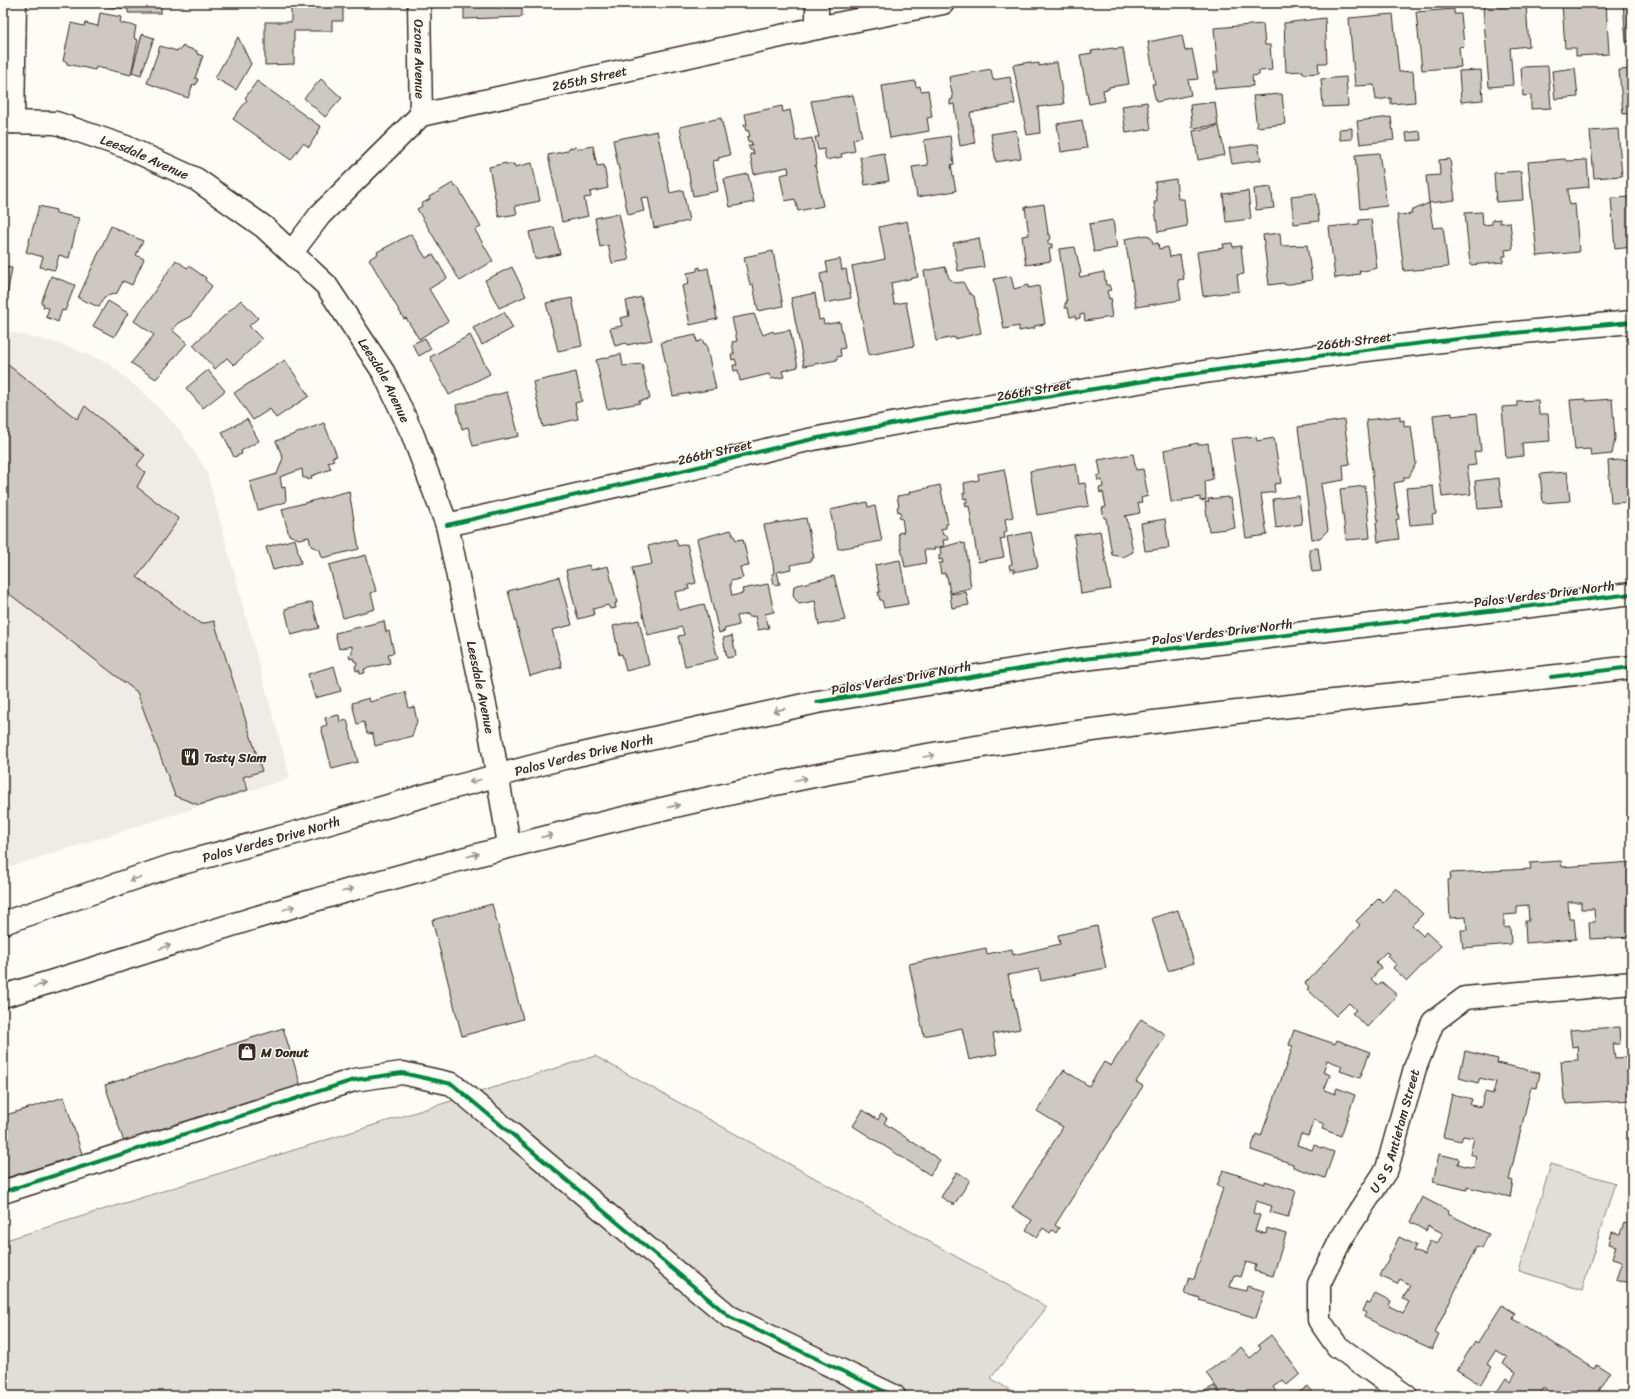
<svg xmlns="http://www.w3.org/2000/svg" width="1635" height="1399" viewBox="0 0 1635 1399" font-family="Sriracha,sans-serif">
	<rect width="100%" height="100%" fill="#fdfcf7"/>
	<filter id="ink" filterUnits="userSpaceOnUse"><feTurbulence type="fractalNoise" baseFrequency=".025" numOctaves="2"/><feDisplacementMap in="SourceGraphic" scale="8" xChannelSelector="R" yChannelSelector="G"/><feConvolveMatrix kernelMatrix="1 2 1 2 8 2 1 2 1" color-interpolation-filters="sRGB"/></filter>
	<g filter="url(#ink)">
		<!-- built -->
		<path fill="#efece7" d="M3,330L63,345L108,363L147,396L180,430L206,470L290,778L3,869Z"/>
		<!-- green -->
		<path fill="#e1ded7" stroke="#8e847a" d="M595,1056L1047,1307L991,1378L1019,1396H3V1241Z
			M1551,1164L1615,1183L1582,1290L1519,1271Z"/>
		<!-- building -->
		<path fill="#cdc8c2" stroke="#3b2a1e" d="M103,3H161V13H128V9L102,6Z
			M291,3H343V21H332V31H294V64L265,65V22H291Z
			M464,3H522V17L464,19Z
			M1562,3H1606L1609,54L1576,56V48H1565Z
			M1623,3H1632V41L1626,42Z
			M1500,5V7L1526,5L1529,46L1510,48L1513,85L1489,87L1483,6Z
			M1454,9V14H1461L1464,46L1459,47L1461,67L1422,70L1416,12Z
			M100,13L121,17L120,23L136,26L134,38L138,40L131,75L96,67L95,70L67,64V62L63,61L71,23L84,26L85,23L98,26Z
			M1393,14L1399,72L1413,71L1415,102L1391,104V98L1376,100L1374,85L1355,86L1349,18Z
			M1325,18L1327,63H1318L1319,73L1303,74V71L1286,72L1284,23Z
			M1263,24L1265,45H1270L1272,70L1259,71V75L1252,76L1253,86L1215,89L1214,72H1218L1214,28Z
			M142,34L154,38L141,75L132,72Z
			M1182,35L1185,51L1192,49L1198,79L1188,80L1191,95L1156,102L1152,84H1155L1148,42Z
			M238,37L251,64L236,90L215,78Z
			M160,46L177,51L178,49L181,50L182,46L197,51V54L203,56L195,78L198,79L196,85L193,84L188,98L147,83Z
			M1113,48V49L1123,48L1129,84L1109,87V89L1103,90L1105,101L1089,104L1080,55L1092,53L1091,51Z
			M1030,62L1031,64L1039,63V66L1057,62L1064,104L1038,107L1040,133L1027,135L1013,65Z
			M1548,66L1551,108L1531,109V95L1523,96L1521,67Z
			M1575,68L1578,97L1555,99L1552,71Z
			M991,69L993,80L1010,77L1015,104L970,113L975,143L960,146L954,104L950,105V100L953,99L949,77Z
			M1632,69V113L1623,114L1619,70Z
			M1481,70L1483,100L1461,102L1459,71Z
			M1346,77L1348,106L1323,107L1321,79Z
			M321,79L342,98L325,117L304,98Z
			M257,81L321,127L309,147L303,143L291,160L233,119L247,100L245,98Z
			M915,81L916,87L920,86L921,91L928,90L932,117L927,118L929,131L890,138L882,86Z
			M1282,94L1285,124L1257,127L1253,96Z
			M853,95L862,137L853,139L855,151L841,154L842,157L826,160L824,149L818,150L815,137H819L811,101Z
			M1147,102L1151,129L1126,133L1122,106Z
			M1215,102L1218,125L1193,128L1190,105Z
			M782,106L783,112L790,110L796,141L812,138L817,165H815L823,206L798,211L795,199L785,201L780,175L789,173L788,167L754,174L750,154H754L753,150H750L748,145H752L751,141L748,142L747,137L750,136L748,130L746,131L744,125H747L745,114Z
			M1391,117L1394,140L1360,144L1357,121Z
			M721,118L730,155L718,158L719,160L713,161L718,191L693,196L680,127Z
			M1082,120L1087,148L1061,152L1057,124Z
			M1219,126L1225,155L1198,160L1193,131Z
			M1352,128V139L1340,140L1339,129Z
			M1618,129L1622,176L1594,178L1590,131Z
			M1016,130L1021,158L996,162L991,134Z
			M657,131L670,193L683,190L689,221L654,228L648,197L641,198L644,211L628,215L613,140Z
			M1420,131L1421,140L1407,141L1406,133Z
			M950,136L954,164L951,165L956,191L917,197L912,167L928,165L924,140Z
			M1258,144L1261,160L1232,164L1229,148Z
			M593,146L597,166L604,165L608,188L590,192L591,197L584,198L588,216L562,222L548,155L567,151L569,148L575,147L578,149Z
			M884,153L889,181L865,185L860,157Z
			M1379,153L1387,206L1360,209L1355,155Z
			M1450,159L1455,200L1429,203L1426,176L1440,175L1439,160Z
			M1565,159L1566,161L1587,160L1589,187L1568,189L1569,205L1575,204L1579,252L1537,256L1528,162Z
			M506,163L507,165L514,164L515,167L532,163L540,201L515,206L517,214L499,217L489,167Z
			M1521,171L1523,200L1496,202L1494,173Z
			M748,174L754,202L730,207L724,179Z
			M1176,179L1178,199H1184L1187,226L1158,232L1154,202H1157L1155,182Z
			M453,183L455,187L457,186L481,227L475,230L493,261L460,281L417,209L422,206L421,204L430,199L429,197Z
			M1271,187L1274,208L1256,210L1254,189Z
			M1248,191L1251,219L1226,222L1223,194Z
			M1316,193L1319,221L1294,224L1291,196Z
			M1632,197V247L1615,249L1611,198Z
			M1429,203L1433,228L1443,227L1448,267L1404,271L1397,215L1412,214L1411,211Z
			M1044,204L1048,233L1047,234H1050L1051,239L1048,240V244H1052V248L1049,249L1051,261L1026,265L1022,236L1029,235L1025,207Z
			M39,206L56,210V213L79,218L69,258L59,255L55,270L40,267L43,257L26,252Z
			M3,212H6L4,239H3Z
			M1482,212L1483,225L1492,224V220L1500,219V223L1510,222L1513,249L1505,250L1506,256H1503V262L1470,265L1465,213Z
			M619,213L629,260L612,263L608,245L600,247L595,218Z
			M1371,219L1377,268L1364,271L1359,270L1360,274L1352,275L1353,276L1335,278L1329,227L1359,224V220Z
			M1113,220L1117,248L1094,252L1089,224Z
			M907,221L918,277L891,283L894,304L906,302L914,346L869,355L852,266L885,259L879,227Z
			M111,226L143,241L136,255L144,259L132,285L123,281L117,293L104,297L99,307L78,298Z
			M554,227L560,254L535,259L529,232Z
			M1280,233L1281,246L1307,245L1312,280L1285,285L1284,283L1269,285L1263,235Z
			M411,234L426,258L433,254L447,278L429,289L448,321L419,339L406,318L404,319L369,259L378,254L377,252Z
			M1147,235L1152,239L1153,244L1158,243L1159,249L1168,247L1170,257L1180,255L1184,279L1178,280L1181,300L1136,307L1125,239Z
			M979,238L984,267L958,271L953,243Z
			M1232,243L1233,247L1241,246L1244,274L1237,275L1239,291L1203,296L1197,252L1224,248L1223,244Z
			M1075,247L1081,273L1079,274L1080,277L1104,272L1106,285H1109L1111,290L1107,291L1109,299L1111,298L1112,304H1110L1112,317L1085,321L1084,314L1080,315V318L1076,319L1075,316L1070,317L1068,308H1065V303H1067L1059,249Z
			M773,251L783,306L758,311L753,284L750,285L744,257Z
			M840,259L842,270L846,269L851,298L825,303L820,274L828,272L826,262Z
			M176,260L187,268L189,266L206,278L205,280L212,286L191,316L178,323L172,330L187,343L156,379L131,363L154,335L134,321Z
			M3,267L12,268L7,296H3Z
			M512,267L526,296L499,308L485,280Z
			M700,267V270L708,268L717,319L690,325L682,286L689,284L687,273L697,271V268Z
			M945,267L949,278L955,283L963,282L969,293L974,296L981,333L955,339L954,337L936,341L924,271Z
			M51,276L75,285L65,311L62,310L58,322L46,317L49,308L43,307L44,304L41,303Z
			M1011,276L1014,289L1028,285V288L1039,286L1045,324L1034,326L1035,328L1019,331V326L1004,329L994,279Z
			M815,293L819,320L823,319L824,324L828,323V324L840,322L845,348L840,349L841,356L837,357V360L804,366L791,298Z
			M641,297L652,340L627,345L626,343L615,346L610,328L622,326L620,318L629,316L626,301Z
			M572,298L582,346L558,351L546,303Z
			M241,300L258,318L249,326L262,339L234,365L227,358L215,369L193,345Z
			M108,301L128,313L114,337L93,326Z
			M504,312L513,328L482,345L473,328Z
			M754,314L763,335L773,331L774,333L790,330L798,367L782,371L784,377L771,379L769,374L740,381L738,370L734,371L733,365H737L735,359L732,360L731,354H734L732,342L737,341L732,318Z
			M470,335L490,374L449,395L430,357Z
			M696,335L697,342L703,340L704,344H706L716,389L673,396L661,342Z
			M425,338L431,349L419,356L412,344Z
			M621,354L623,366L642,364L650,399L639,401L640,403L607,409L596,360Z
			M285,360L309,396L276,418L270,409L253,420L234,393Z
			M3,361L77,419L85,406L145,455L137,465L145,472L137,487L179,519L137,577L201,624L214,621L262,771L243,777L248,790L199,805L175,796L137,692L3,589Z
			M208,370L225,391L203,408L186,388Z
			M576,372L582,401L575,403L578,419L543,427L533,382Z
			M507,392L519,436L473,446L468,427L462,429L456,405Z
			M1586,399V401L1612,399L1615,438L1612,454L1591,456L1590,449L1575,450L1570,400Z
			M1538,400L1539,414H1548L1550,441L1522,443L1523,456L1506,458L1502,407L1517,406V401Z
			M1452,413V416L1477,413L1481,451L1474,452L1476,465L1467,466L1471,494L1442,497L1433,415Z
			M1400,416V421L1404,420V427L1411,426L1416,463L1409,477H1404V481L1394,483L1399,519L1396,520L1399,539L1378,542L1376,522H1378L1366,420Z
			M247,419L259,441L241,451L242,454L234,457L222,432Z
			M1344,420L1350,464L1343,465L1344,480L1321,484L1328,530L1320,538L1312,539L1298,427Z
			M324,423L337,456L332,457L334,460L328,462L331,469L311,476L312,478L308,480L307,478H303L302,469L280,477L282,488L285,487L286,502L258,510L250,482L277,474L283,458L276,441Z
			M1248,437V438L1256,437L1257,441L1274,438L1281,483L1274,484L1275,492L1261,494L1267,535L1246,538L1231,439Z
			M1198,443V445L1208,443L1213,479L1205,481L1206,500L1200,501V497L1182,500L1183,502H1171L1164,450Z
			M1133,454L1136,470L1143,469L1148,496L1141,498L1142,502L1138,503L1140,513L1125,516L1127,519L1133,552L1123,557L1112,555L1106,518H1104L1102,508L1106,507L1103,492L1100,493L1099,488L1103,487L1102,480L1098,481L1097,476L1101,475L1098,460Z
			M1632,459V502L1611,503L1608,461Z
			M1076,463L1079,484L1085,483L1089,506L1037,515L1030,471Z
			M1004,469L1013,517L1005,519L1007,531L1004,533L1005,538L1000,539L1004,557L978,562L969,506L966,507L965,502H967V498L964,499L963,493H965L964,483L979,480L978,474Z
			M1567,472L1570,501L1543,503L1540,474Z
			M1499,478L1502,507L1478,509L1475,481Z
			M940,485L948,524H946V528L941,529L943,535H947L948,540H943L944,546L934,548L935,550H924L926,563L905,567L898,533L904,532L902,518L900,519L899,516L901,515L900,511L898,512L897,507L899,506L897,496L910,494L909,492Z
			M1365,486L1370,538L1346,540L1340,489Z
			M1433,486L1436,514L1432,515L1433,523L1410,525L1406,488Z
			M349,491L359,549L322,558L320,550L311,546L309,537L299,539L289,535L282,509Z
			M1299,496L1302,524L1276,528L1273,499Z
			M1228,497V499L1231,498L1235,528L1209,531L1205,502H1209L1208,499Z
			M867,502L868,507L875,506L882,541L838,549L830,510Z
			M806,518L814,558H811V561L790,565L791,569L777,572L780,584L774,585L772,574L774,573L773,564L764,525Z
			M1165,519L1169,548L1145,551L1141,523Z
			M731,530L736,540L743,539L749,566L740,567L743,578L731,581L730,585L732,596L743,593L742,589L768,584L774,612L765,614L769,628L758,630L755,616L749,617L748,614L737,616L739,625L724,629L725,631L719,633L697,539Z
			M1100,531L1111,589L1081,594L1074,535Z
			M1031,532L1038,567L1014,572V569L1010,570L1009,565L1012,564L1007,537Z
			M295,539L301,563L273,570L266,547Z
			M676,539L678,546L687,544L696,583L688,585L689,589L675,592L679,610L704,604L718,659L685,666L678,636L684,635L682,627L648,635L632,568L652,564L648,546Z
			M961,542L962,544L965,543L971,588L950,593L947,576H945V573L941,574L939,563H943L942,559L939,560V555H941L940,548Z
			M1318,548L1321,571L1312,572L1309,549Z
			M366,555L376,591L371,593L375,609L343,618L329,565Z
			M900,560L908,604L884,608L882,600H880L878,592H880L875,565Z
			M589,565L591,570L608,566L617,603H615L616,608L610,609L608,605L593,609L594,615L578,619L566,570Z
			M834,576L845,620L819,625L815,601L799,604L793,596L794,586Z
			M559,577L572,625L552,630L562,667L530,676L508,591Z
			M966,592L969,605L952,608L950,594Z
			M312,602L319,628L291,635L285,609Z
			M639,620L649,665L626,671L622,654L619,655L613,626Z
			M384,621L386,632L389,631L394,653L388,654L390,663L364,669L365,673L360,674L359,670L356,671L355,666L357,665L356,661H354L353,658L350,659L349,655L352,654V646L339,649L335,633Z
			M732,636L736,656L727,658L723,638Z
			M334,666L341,691L315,698L308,674Z
			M405,692L409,708L414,707L417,721L412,736L375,746L373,734L367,733L364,722L357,724L352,703L369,698L370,702Z
			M339,715L340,722L347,720L358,762L332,769L321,727L327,725L325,718Z
			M1561,861L1562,867L1632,862V937L1590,939L1589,922H1595L1594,909H1581V902H1568L1569,919H1574L1576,939L1526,943L1525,921H1529L1528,905L1517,906V914L1504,915V928L1510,927L1511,944L1463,948L1461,930H1467L1466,917L1450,918L1448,880L1451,879L1450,873L1531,869L1530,863Z
			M1396,888L1423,914L1412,925L1423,936L1426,932L1441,946L1407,981L1393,968L1396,964L1387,956L1389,954L1386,952L1376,962L1382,967L1371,979L1378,986L1382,982L1397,995L1367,1027L1352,1013L1356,1010L1349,1003L1336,1016L1307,989L1309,987L1305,983L1360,925L1356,921L1379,898L1383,902Z
			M492,904L523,1019L462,1036L432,920Z
			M1178,910L1194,963L1168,971L1152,918Z
			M1097,926L1106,968L1041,981L1039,969L1008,975L1020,1029L993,1034L997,1054L969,1060L962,1028L924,1036L909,964L986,948L987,954L1012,949L1013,955L1060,944L1058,935Z
			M1141,1019L1166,1035L1136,1082L1143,1086L1055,1225L1059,1228L1056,1233L1052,1230L1050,1233L1043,1228L1037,1237L1026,1230L1032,1220L1012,1208L1063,1127L1037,1111L1064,1070L1089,1086L1104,1062L1111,1066Z
			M1619,1027L1620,1044H1613L1615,1058L1628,1057V1064H1632V1100L1566,1104L1565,1100H1564L1561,1061L1578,1060L1577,1046L1572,1047L1570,1030Z
			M283,1028L301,1086L124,1142L105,1085Z
			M1294,1030L1335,1044L1337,1040L1370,1052L1360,1078L1340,1071L1342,1066L1327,1060L1323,1072L1330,1075L1324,1090L1335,1094L1337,1088L1355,1095L1341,1136L1322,1129L1324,1124L1314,1120L1308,1136L1301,1134L1297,1145L1312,1150L1314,1145L1334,1152L1325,1178L1293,1167V1164L1251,1150L1256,1134L1261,1136L1293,1046L1289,1045Z
			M1465,1051L1498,1059L1497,1063L1540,1073L1537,1088L1531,1087L1509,1180L1513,1181L1510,1197L1467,1187V1190L1433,1182L1439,1154L1459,1159L1458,1164L1474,1168L1476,1156L1470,1154L1474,1138L1463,1136L1461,1141L1443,1137L1452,1094L1472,1099L1470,1105L1481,1107L1485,1092L1493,1094L1496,1082L1480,1078L1478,1083L1459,1078Z
			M64,1097L82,1154L3,1179V1116Z
			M863,1110L878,1120L881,1114L887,1118L884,1123L940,1160L930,1175L853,1126Z
			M1223,1170L1265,1184V1181L1296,1191L1288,1217L1270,1212L1272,1206L1256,1201L1253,1213L1260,1215L1255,1231L1266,1234L1267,1228L1286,1234L1273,1276L1254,1271L1256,1265L1246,1262L1241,1277L1234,1275L1230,1287L1246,1291L1247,1286L1265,1291L1256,1318L1199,1300L1200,1298L1184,1293L1189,1277L1194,1279L1223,1188L1217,1186Z
			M957,1172L970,1180L954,1205L941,1197Z
			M1422,1197L1449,1211L1448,1214L1489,1234L1482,1248L1477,1246L1435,1332L1439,1334L1432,1349L1364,1317L1366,1313L1363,1311L1367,1302L1370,1303L1375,1293L1391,1301L1389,1306L1403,1313L1409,1302L1403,1299L1410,1285L1400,1279L1397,1284L1380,1276L1399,1237L1416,1245L1413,1251L1424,1255L1430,1241L1437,1244L1443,1233L1428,1226L1426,1231L1410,1222Z
			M1624,1223L1632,1225V1284L1616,1279L1622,1262L1612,1259L1616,1246L1609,1244L1612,1232L1620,1234Z
			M1502,1305L1515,1313L1513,1319L1594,1368L1596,1364L1610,1373L1596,1396H1569L1561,1391L1557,1396L1544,1388L1539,1396H1497L1495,1395L1506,1378L1511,1381L1516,1372L1503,1364L1507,1357L1496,1350L1487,1364L1492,1367L1481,1385L1457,1370L1475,1341L1478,1343Z
			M1271,1335L1300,1374L1287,1385L1283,1380L1273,1387L1279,1396H1223L1206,1373L1241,1347L1250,1358L1261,1349L1258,1345Z
			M1214,1386L1221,1396H1208L1205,1391Z
			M1308,1386L1316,1396H1294Z"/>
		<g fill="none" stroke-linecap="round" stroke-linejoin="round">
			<!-- minor casing -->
			<g stroke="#3b2a1e" stroke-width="25">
				<g id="minor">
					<path id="s1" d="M419,3L421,115"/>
					<path d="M817,28V3"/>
					<path id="s2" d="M3,122L56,123L126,147L196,179L264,227L326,285L384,373L412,433L447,525L488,719L509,845"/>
					<path d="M13,122L15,3"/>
					<path id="s3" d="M292,252L320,215L421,115L817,28L943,3"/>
					<path d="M447,525C523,507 600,489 677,472C724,461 770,448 818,438C1087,386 1359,345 1632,322"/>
					<path d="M3,1192L354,1080L402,1073L452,1084L730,1317L894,1396"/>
					<path id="s4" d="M1406,1396L1337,1346L1319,1320V1284L1341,1239L1387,1169L1415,1068L1433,1022L1465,998L1632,983"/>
				</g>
			</g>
			<!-- major casing -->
			<g stroke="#3b2a1e" stroke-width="25">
				<g id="major">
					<path id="s5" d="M3,923L171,866L295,833L447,789L564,758L817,702L1075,660L1632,594"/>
					<path d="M3,996C107,966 210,930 315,900C495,848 676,802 860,767C1115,719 1375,699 1632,667"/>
				</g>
			</g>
			<!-- minor -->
			<use href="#minor" stroke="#fdfcf7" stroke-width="22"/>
			<!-- major -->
			<use href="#major" stroke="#fdfcf7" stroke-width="22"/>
			<!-- cycleway casing -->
			<g stroke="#fdfcf7" stroke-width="6">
				<path id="cycleway" d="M447,525C523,507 600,489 677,472C724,461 770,448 818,438C1087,386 1359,345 1632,322
					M1551,677L1632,667
					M817,702L1075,660L1632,594
					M3,1192L354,1080L402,1073L452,1084L730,1317L894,1396"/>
			</g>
			<!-- cycleway -->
			<use href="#cycleway" stroke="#00873e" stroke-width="4"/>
		</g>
		<!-- one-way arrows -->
		<defs><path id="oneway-shaft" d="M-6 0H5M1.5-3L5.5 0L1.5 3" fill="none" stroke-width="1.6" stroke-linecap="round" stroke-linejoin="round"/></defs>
		<g stroke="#9c938a">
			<use href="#oneway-shaft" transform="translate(779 710) rotate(167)"/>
			<use href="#oneway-shaft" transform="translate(929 756) rotate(-9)"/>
			<use href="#oneway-shaft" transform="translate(801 779) rotate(-12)"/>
			<use href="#oneway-shaft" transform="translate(475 781) rotate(166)"/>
			<use href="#oneway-shaft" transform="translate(674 806) rotate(-13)"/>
			<use href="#oneway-shaft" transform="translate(547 836) rotate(-13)"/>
			<use href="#oneway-shaft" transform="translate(473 855) rotate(-16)"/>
			<use href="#oneway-shaft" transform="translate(135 879) rotate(161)"/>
			<use href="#oneway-shaft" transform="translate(348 890) rotate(-16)"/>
			<use href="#oneway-shaft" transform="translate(289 908) rotate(-18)"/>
			<use href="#oneway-shaft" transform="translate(165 947) rotate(-18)"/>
			<use href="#oneway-shaft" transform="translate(40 985) rotate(-16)"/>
		</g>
	</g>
	<!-- icons -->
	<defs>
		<g id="restaurant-square" transform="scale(1)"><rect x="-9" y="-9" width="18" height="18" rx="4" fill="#3b2a1e" stroke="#fdfcf7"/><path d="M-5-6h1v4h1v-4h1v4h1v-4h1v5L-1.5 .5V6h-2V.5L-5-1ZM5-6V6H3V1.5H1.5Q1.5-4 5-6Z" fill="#fff"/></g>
		<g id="shop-square" transform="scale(1)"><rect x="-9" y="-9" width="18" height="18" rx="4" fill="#3b2a1e" stroke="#fdfcf7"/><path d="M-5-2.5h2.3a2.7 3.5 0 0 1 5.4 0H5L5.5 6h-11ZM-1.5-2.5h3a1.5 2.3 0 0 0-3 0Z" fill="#fff"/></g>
	</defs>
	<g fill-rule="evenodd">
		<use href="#restaurant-square" x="190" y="757"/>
		<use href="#shop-square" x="247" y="1052"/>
	</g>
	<g text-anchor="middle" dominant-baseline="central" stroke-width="3" stroke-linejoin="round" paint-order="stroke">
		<!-- street labels -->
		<g font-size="13" fill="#3b2a1e" stroke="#fdfcf7">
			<text stroke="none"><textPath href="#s1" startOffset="56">Ozone Avenue</textPath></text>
			<text stroke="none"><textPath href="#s3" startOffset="361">265th Street</textPath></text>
			<text stroke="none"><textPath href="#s2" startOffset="148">Leesdale Avenue</textPath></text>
			<text transform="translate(1354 341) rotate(-7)">266th Street</text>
			<text stroke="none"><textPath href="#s2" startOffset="484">Leesdale Avenue</textPath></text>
			<text transform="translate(1034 390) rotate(-10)">266th Street</text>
			<text transform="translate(715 452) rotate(-13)">266th Street</text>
			<text transform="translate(1544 594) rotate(-7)">Palos Verdes Drive North</text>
			<text transform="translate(1222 632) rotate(-7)">Palos Verdes Drive North</text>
			<text transform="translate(901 678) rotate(-10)">Palos Verdes Drive North</text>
			<text stroke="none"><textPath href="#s2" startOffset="808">Leesdale Avenue</textPath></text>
			<text stroke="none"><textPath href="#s5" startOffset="605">Palos Verdes Drive North</textPath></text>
			<text stroke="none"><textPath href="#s5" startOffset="281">Palos Verdes Drive North</textPath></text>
			<text stroke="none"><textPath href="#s4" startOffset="325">U S S Antietam Street</textPath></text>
		</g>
		<!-- poi labels -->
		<g font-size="13" font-weight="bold" fill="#3b2a1e" stroke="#fdfcf7" text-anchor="start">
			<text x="204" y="757">Tasty Siam</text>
			<text x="261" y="1052">M Donut</text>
		</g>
	</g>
	<!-- margin -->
	<rect width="1635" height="1399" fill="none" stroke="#fdfcf7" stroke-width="16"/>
	<rect x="8" y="8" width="1619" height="1383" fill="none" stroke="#3b2a1e" stroke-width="1.5" filter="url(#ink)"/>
</svg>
